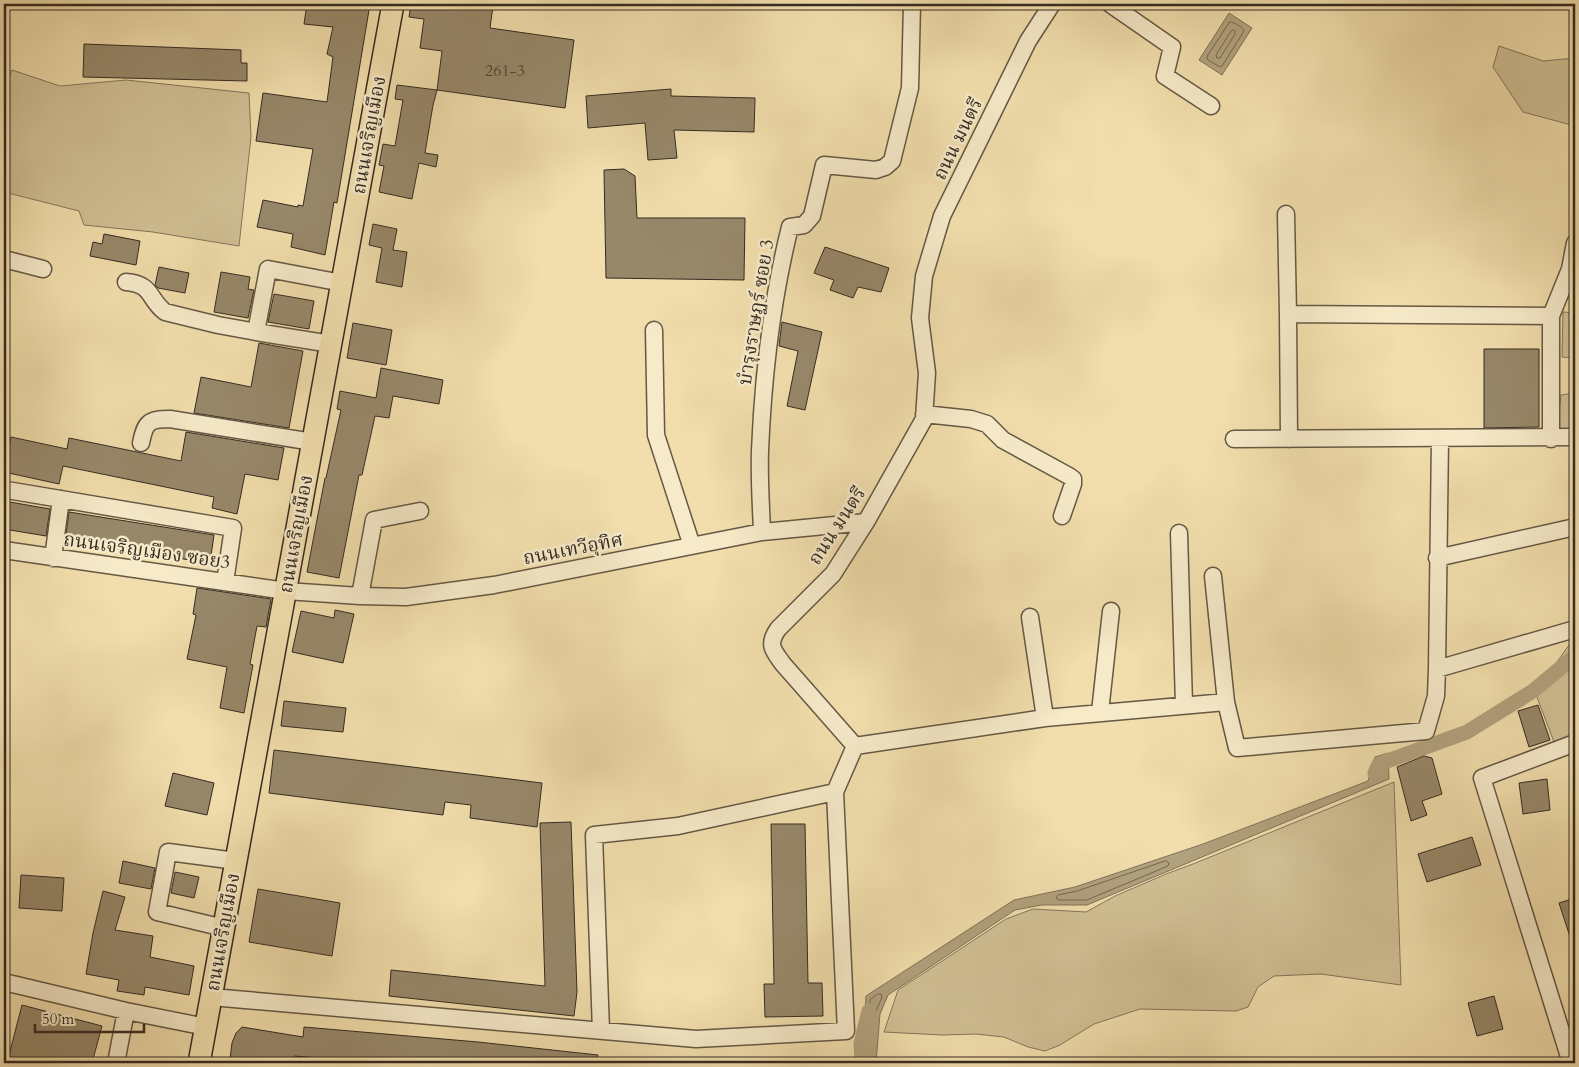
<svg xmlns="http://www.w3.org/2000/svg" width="1579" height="1067" viewBox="0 0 1579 1067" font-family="Cardo,'Noto Serif Thai',serif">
	<rect width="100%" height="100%" fill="#f1deac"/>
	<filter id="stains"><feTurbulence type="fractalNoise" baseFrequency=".004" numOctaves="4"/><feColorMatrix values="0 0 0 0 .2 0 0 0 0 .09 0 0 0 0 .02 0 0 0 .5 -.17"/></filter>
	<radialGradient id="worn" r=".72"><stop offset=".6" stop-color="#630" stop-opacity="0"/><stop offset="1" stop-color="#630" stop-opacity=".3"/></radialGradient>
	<!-- green -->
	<path fill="#d1c095" stroke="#84765c" d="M1499,46L1543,61L1575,58V126L1523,112L1493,67Z
		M12,70L60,86L126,80L249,93L251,137L239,246L153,232L84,225L79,211L4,192V87Z
		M1563,312L1575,313V358L1562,357Z
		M1575,393V441L1556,435L1561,395Z
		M1575,637V687L1570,688L1575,707V737L1554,742L1535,692Z
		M1394,782L1401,985L1321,974L1274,976L1258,987L1248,1007L1236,1011L1140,1009L1094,1024L1060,1045L1045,1051L1028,1047L1004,1037L976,1034L942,1035L884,1032L898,990L1006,919L1033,909L1086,912L1115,896L1166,874L1193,864Z"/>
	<!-- water -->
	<path fill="#b1a17d" stroke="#807259" d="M1229,13L1252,28L1222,75L1199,60Z
		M1388,753L1389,779L1087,905H1042L1015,910L888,995L880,1014L876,1063H862L866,996L1014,900L1075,887L1203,844L1368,781L1375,757Z"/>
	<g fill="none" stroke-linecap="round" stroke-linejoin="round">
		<!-- shore -->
		<path stroke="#746650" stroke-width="1" d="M1230,22C1234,22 1243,27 1244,31L1222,66L1220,67L1208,60L1207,57Z
			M1233,30L1235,31V34L1220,58H1217L1216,55L1231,31Z
			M1166,861L1169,863L1168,866L1087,900H1059L1056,898L1058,895L1077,891Z
			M878,994H881L882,997L874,1016L871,1017L870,1015V1000Z"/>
		<!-- canal -->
		<path stroke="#b1a17d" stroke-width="15" d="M1375,773L1379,764L1467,732L1533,691L1575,656
			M862,1063L861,1043L869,1011"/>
	</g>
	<!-- building -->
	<path fill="#97886a" stroke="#362b22" d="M307,4H370L337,203L334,202L325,255L291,247L293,234L257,227L263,200L298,207V205L303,206L313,149L256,141L263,93L327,102L333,57L327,54L333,27L304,24Z
		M411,4H477L493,6L490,28L574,40L565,108L437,90L442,51L420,48L424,19L409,17Z
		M84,44L241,50V63H247V81L83,77Z
		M397,85L437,90L433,105L425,153L438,155L436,167L419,163L412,199L379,192L384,166L379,165L383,144L395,146L403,100L395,99Z
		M671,89V96L755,98L754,132L674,130L677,158L648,160L645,123L588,128L586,96Z
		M624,169L635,176L637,218H745L744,280L606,278L604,170Z
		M373,224L397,229L393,250L407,252L402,287L376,282L382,248L369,245Z
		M104,234L140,241L136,265L90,256L93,242L102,244Z
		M825,247L889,268L881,292L858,287L853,298L830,290L834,280L814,273Z
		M159,267L189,273L185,293L158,288L155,285Z
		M221,272L250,277L248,289L254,290L248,318L214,312Z
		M274,294L314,301L309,329L268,322Z
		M782,322L822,332L805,410L787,406L798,351L779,346Z
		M353,323L392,330L386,365L347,358Z
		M259,343L303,351L289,428L194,413L201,377L251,387Z
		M1484,349H1539V427L1484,428Z
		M381,368L443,380L439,404L393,396L389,418L375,416L362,475H359L339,578L307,572L325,478H326L341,410L337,409L340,391L376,398Z
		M186,432L284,448L278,480L245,474L237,514L212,508L214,497L63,466L59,484L4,472L11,437L67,449L69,438L181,461Z
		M4,501L50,509L46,536L4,529Z
		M69,512L214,535L210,563L65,541Z
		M197,588L271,599L266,627L257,626L250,664L253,665L244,713L220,708L227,667L187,659L196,615L193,614Z
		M335,610L354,614L343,663L292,652L301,611L334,618Z
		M284,701L346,708L343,732L281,726Z
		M1538,705L1550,740L1529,747L1518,711Z
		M274,750L542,783L537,827L470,818L471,805L445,802L443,815L269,793Z
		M1424,756L1432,758L1442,794L1422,801L1427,815L1411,821L1397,767Z
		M173,773L214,783L207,815L165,806Z
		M1547,779L1550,810L1523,814L1519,783Z
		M571,822L577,992L574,1016L389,996L391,970L545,986L540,823Z
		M771,824H805L808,983H822L823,1016L765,1017L764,984H774Z
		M1472,837L1481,865L1427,882L1418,854Z
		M123,861L155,868L151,889L119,883Z
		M175,872L199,877L194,898L171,893Z
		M21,875L64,878L62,911L19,908Z
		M258,889L340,903L332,956L249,942Z
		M103,891L125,897L115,930L153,936L150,957L194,966L189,995L145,987L144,995L117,991L119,980L86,974L93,933Z
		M1575,898V946H1573L1559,903Z
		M1494,996L1503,1029L1477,1036L1468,1003Z
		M22,1005L102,1026L92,1063H7Z
		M242,1027L303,1037L304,1027L478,1042L598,1055L597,1063H381L294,1056L293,1063H268L230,1059L232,1043L236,1033Z"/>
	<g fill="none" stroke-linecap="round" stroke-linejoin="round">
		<!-- minor casing -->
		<g stroke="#655844" stroke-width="19">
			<path id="minor" d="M1110,4L1172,47L1165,76L1211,106
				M1286,214L1288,314L1289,439
				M4,259L43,269
				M126,282C153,284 148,299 165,312L218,325L256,332
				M1288,314L1551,316
				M654,330L656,435L692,546
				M331,344L256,332L268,269L342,283
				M924,414L971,419L987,424L1003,440L1069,476L1073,479V484L1062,516
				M1234,439L1575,437
				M1551,439V316L1570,269L1575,243
				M141,443C145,422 149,419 170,419L313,442
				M7,490L233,528L225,582
				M762,532C761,505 759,478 760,451C763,377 772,299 790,227L804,225L812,216L824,165L876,170L885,167L892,161L910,88L912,4
				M1179,533L1184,705
				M4,550L286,591L360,596L406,597L494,585L762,532L866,522
				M53,558L61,499
				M1437,558L1575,527
				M1213,576L1226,702L1237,748L1426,731L1436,696L1437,669L1440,438
				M360,596L374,520L420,511
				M1030,617L1045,718
				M1437,669L1575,629
				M1100,712L1111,611
				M855,746L783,664C773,650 767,645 778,629L833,574L866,522L924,419L927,373L920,318L924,276L942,216L1028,41L1052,4
				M855,746L1045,718L1226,702
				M224,928L157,912L168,852L236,861
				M4,982L126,1011L206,1027
				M211,997L696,1039L846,1031L835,792L855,746
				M601,1031L594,835L678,826L835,792
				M116,1063L126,1011
				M1571,1063L1482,778L1575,743"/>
		</g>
		<!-- major casing -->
		<g stroke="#362b22" stroke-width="24">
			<path id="major" d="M199,1063L393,4"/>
		</g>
		<!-- minor -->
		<use href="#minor" stroke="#f6eac9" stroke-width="16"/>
		<!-- major -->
		<use href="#major" stroke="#f1deac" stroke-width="21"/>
	</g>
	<g text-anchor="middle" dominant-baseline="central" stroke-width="5" stroke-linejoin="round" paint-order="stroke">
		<!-- number labels -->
		<g font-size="16" fill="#4e4234">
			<text x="505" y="71">261-3</text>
		</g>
		<!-- street labels -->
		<g font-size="19" fill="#362b22" stroke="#f6eac9">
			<text transform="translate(369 135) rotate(-80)">ถนนเจริญเมือง</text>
			<text transform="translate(958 139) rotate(-64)">ถนน มนตรี</text>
			<text transform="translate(756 312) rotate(-81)">บำรุงราษฏร์ ซอย 3</text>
			<text transform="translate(837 526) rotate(-57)">ถนน มนตรี</text>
			<text transform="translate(296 534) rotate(-80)">ถนนเจริญเมือง</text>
			<text transform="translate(573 549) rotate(-11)">ถนนเทวีอุทิศ</text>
			<text transform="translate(147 551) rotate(8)">ถนนเจริญเมือง ซอย3</text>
			<text transform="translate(223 932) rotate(-80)">ถนนเจริญเมือง</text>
		</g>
	</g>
	<!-- margin -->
	<rect width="1579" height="1067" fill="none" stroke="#f1deac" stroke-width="20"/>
	<rect x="5" y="5" width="1569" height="1057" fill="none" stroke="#362b22" stroke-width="2.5"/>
	<rect x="10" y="10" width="1559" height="1047" fill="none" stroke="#362b22"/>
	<!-- scale -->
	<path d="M35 1024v8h109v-8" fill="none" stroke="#362b22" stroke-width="2.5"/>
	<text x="42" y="1024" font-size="15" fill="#362b22" stroke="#f6eac9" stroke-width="4" paint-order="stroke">50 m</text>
	<rect width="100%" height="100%" filter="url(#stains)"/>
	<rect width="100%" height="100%" fill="url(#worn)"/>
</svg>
